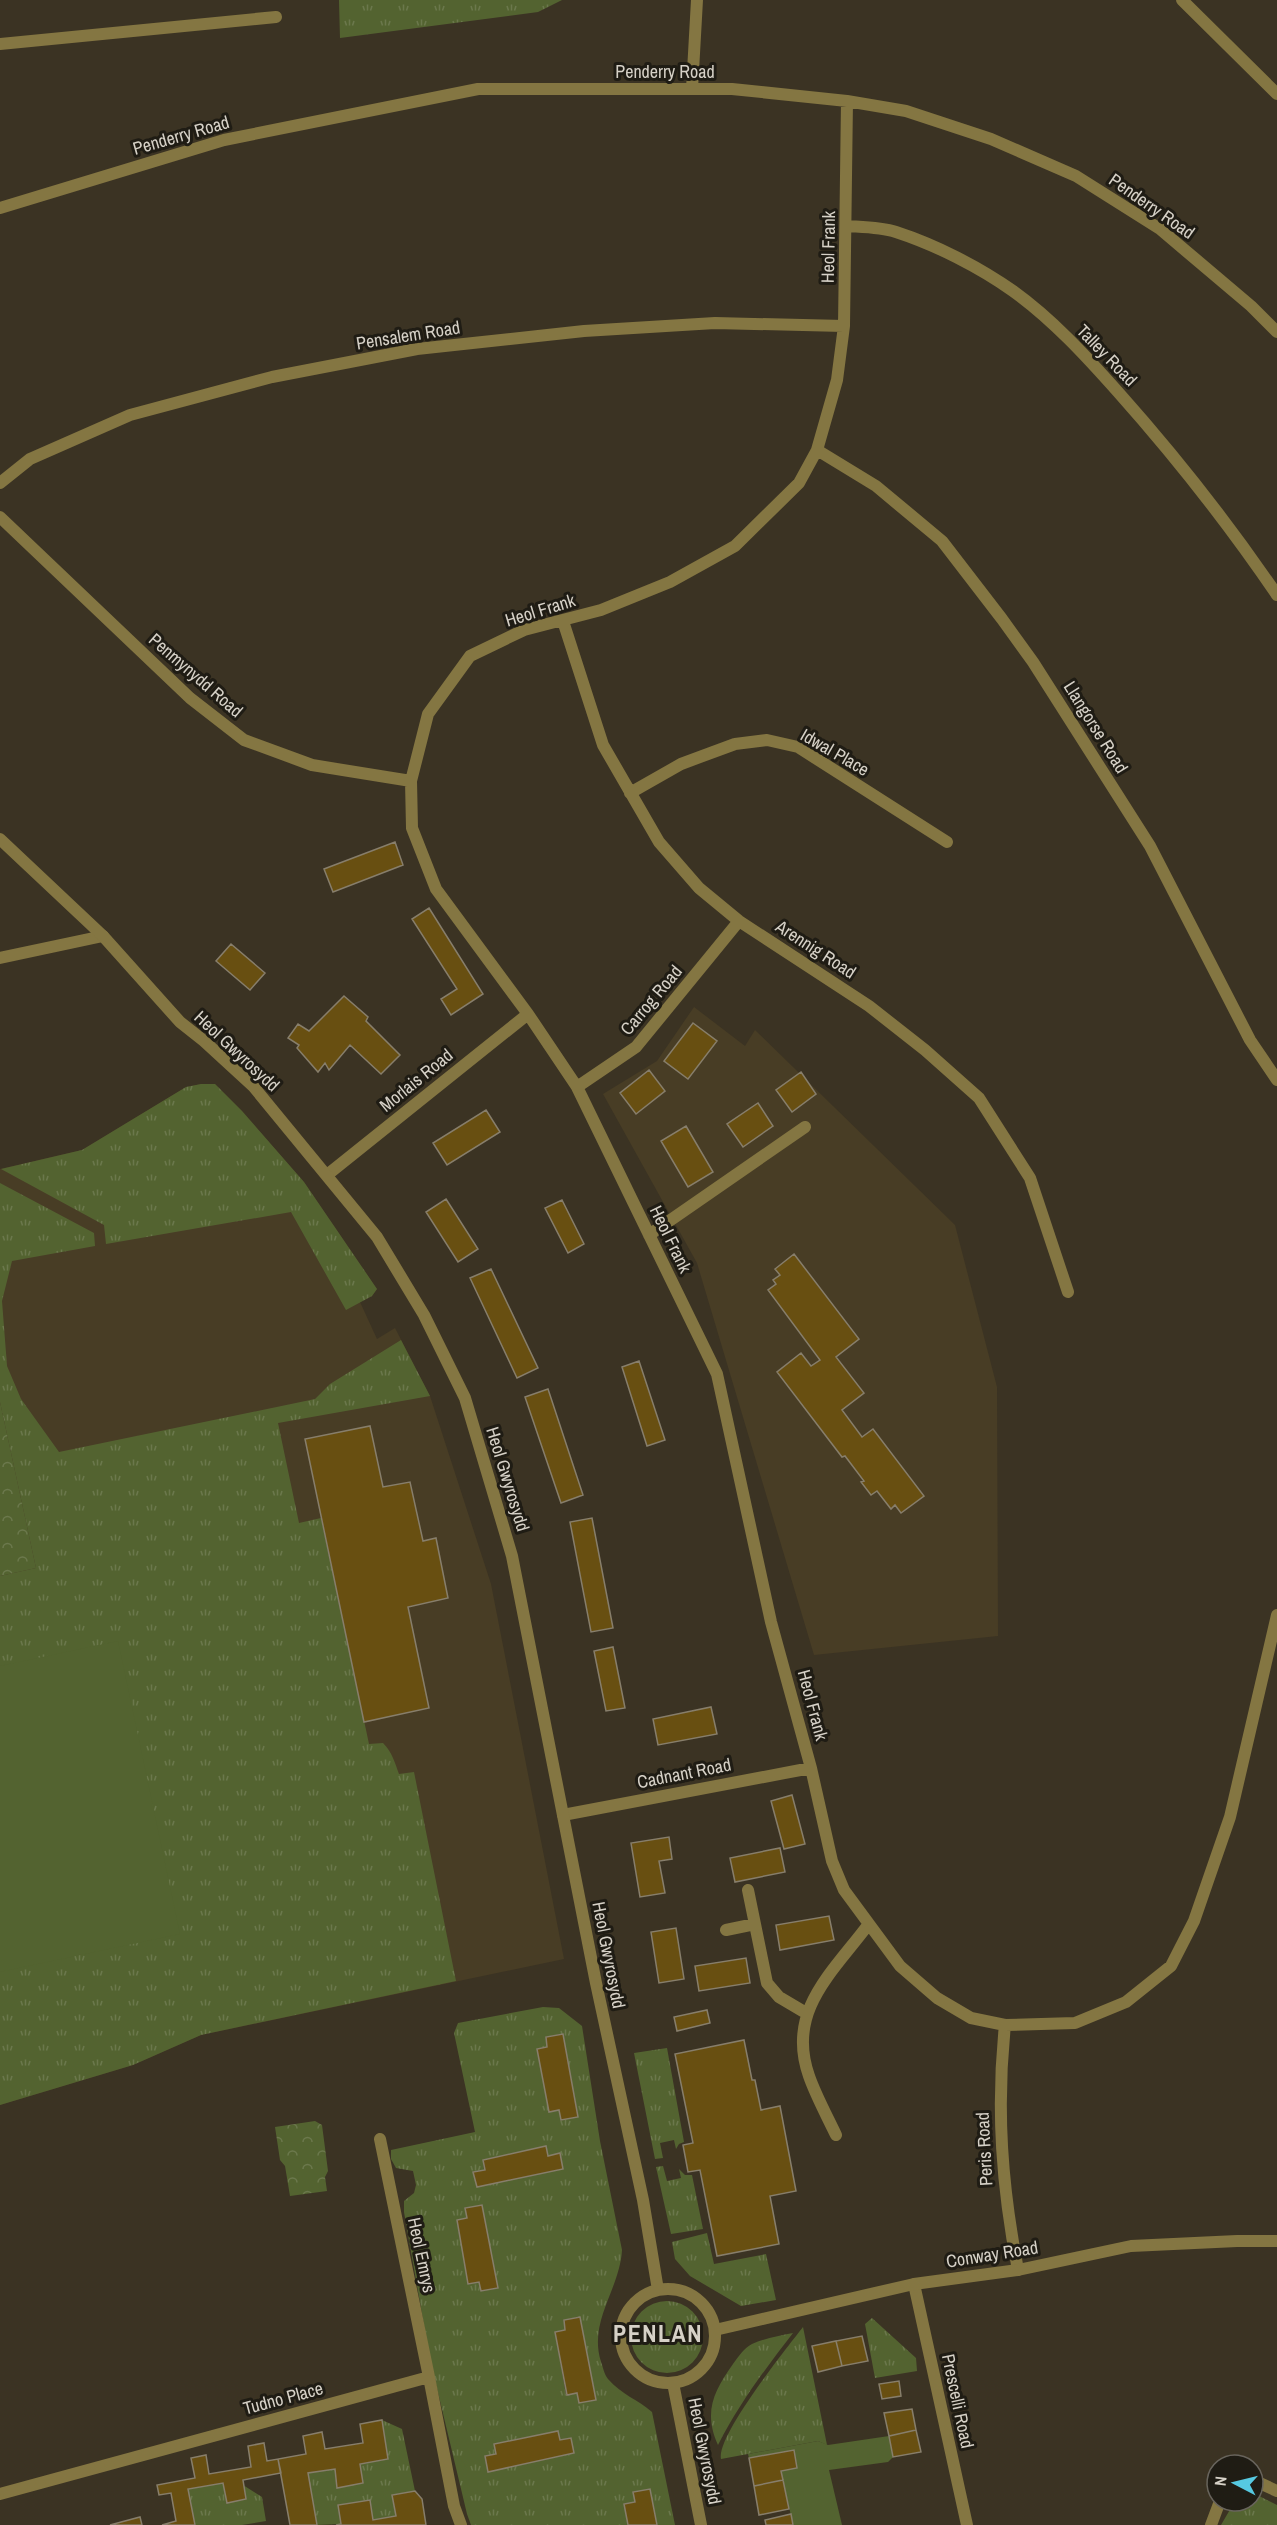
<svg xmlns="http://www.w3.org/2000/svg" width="1277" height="2525" viewBox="0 0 1277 2525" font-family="'Archivo Narrow',sans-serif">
	<defs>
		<pattern id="grass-tufts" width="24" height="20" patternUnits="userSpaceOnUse" patternTransform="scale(1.5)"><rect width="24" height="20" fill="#536330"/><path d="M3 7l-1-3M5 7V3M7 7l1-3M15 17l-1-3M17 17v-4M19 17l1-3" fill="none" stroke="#6b784c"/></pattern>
		<pattern id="park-crowns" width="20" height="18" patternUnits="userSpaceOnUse" patternTransform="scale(1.5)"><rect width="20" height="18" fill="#536330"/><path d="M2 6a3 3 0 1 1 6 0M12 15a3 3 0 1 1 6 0" fill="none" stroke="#6b784c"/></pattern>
	</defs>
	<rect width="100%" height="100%" fill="#3b3323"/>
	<!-- built -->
	<path fill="#483d25" d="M694,1007L745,1046L755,1030L955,1225L997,1387L998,1636L814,1655L697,1263L603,1094L657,1061Z
		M201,1084H215L242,1111L304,1182L377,1289L372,1296L360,1302L377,1339L395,1328L430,1396L491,1584L564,1959L201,2035L133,2065L0,2105V1169L82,1150L186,1087Z"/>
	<!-- grass -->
	<path fill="url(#grass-tufts)" fill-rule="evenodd" d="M339,0H562L538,12L340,38Z
		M201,1084H215L242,1111L304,1182L377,1289L372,1296L346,1310L291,1212L106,1244L104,1225L1,1169L82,1150L186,1087Z
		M0,1183L94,1233L95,1246L12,1261L2,1301L7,1366L21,1399L59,1452L315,1399L330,1384L401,1340L430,1396L278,1423L299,1523L321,1518L369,1744L383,1743C392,1752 395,1763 399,1774L414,1772L456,1981L201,2035L133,2065L0,2105V1576L36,1568L0,1402Z
		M543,2007L559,2008L582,2026L600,2141L622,2250C620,2289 588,2321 601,2362C603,2367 604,2374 608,2379C622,2395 637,2399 652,2412L675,2525H657L650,2489L634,2492L635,2502L628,2525H471L467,2514L430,2359L404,2212V2201L414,2193L416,2185L413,2171L396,2168L391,2159V2150L475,2132L454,2033L458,2023ZM563,2034L578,2116V2117L559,2110L549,2112L537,2049L547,2047L546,2037ZM546,2146L548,2156L560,2154L562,2169L477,2187L474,2172L484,2170L483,2160ZM482,2205L497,2288L481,2291L479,2282L468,2283L457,2221L467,2218L465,2208ZM580,2317L596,2399L579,2403L577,2393L566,2395L555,2332L565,2330L564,2320ZM557,2431L560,2440L571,2438L574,2453L488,2472L485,2457L496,2454L494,2444Z
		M667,2048L684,2142L679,2144L676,2149L674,2140L660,2143L663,2158L655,2159L634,2053Z
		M663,2166L667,2181L681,2178L679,2169L685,2175H692L703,2229L671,2234L656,2167Z
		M707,2233L714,2264L766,2254L776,2300L741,2306L690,2276L675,2259L672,2242Z
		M631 2337a36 36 0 1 1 72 0a36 36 0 1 1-72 0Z
		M872,2318L916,2358L917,2371L875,2378L865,2324Z
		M803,2327L827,2445L818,2441L721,2459C716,2436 786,2349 803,2327Z
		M793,2333C765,2369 739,2404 718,2445C703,2412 714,2391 733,2364C739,2356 744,2348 752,2344C765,2338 779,2336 793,2333Z
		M382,2420L402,2429L415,2491L392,2495L396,2516L373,2520L370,2500L341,2524L317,2525L308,2473L335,2469L338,2487L363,2483L360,2464L388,2459Z
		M223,2483L227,2503L245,2499L243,2485L262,2497L266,2521L242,2525H195L188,2489Z
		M1253,2493L1277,2505V2525H1221L1235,2501H1253Z"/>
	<!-- park -->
	<path fill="url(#park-crowns)" d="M0,1402L36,1568L0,1576Z
		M315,2121L322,2125L328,2171L325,2177L327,2191L290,2196L285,2166L280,2160L275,2127Z"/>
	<!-- garden -->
	<path fill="#536330" d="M118,1641L180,1934L0,1972V1666Z
		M889,2436L893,2457L888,2462L829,2470L842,2525H793L781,2471L794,2451L749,2458L748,2454L818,2441L828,2445Z"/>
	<!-- building -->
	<path fill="#684f11" stroke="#877e6b" stroke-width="1.5" d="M395,842L403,865L333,892L324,869Z
		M429,908L483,994L451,1015L441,999L457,989L412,919Z
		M231,944L265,973L250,990L216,961Z
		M344,996L368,1017L366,1021L400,1055L381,1074L350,1045L329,1070L325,1063L318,1072L297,1048L299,1045L288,1038L298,1024L309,1031Z
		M693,1023L717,1041L688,1079L664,1061Z
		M649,1070L665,1091L636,1114L620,1093Z
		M801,1072L816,1094L792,1112L776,1090Z
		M758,1103L773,1126L743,1147L727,1124Z
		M486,1110L500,1132L447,1165L433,1143Z
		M686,1126L713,1172L688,1187L661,1141Z
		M446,1199L478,1249L458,1262L426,1212Z
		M562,1200L584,1244L568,1253L545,1208Z
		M794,1254L859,1339L836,1357L864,1393L842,1410L862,1437L873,1429L924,1496L901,1513L895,1505L891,1509L877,1491L871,1495L861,1482L864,1481L845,1456L842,1457L777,1372L801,1353L811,1366L820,1360L768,1290L776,1284L773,1280L780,1275L775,1269Z
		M491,1269L538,1368L517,1378L470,1278Z
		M639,1361L665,1440L647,1446L622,1367Z
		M548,1389L583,1495L561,1503L525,1397Z
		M370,1426L383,1487L410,1482L423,1541L436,1538L448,1598L408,1607L429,1708L364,1722L305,1439Z
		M592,1518L613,1628L591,1632L570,1522Z
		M613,1647L625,1708L606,1711L594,1651Z
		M711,1707L717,1734L658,1745L653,1719Z
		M792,1795L805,1844L784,1849L771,1801Z
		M669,1837L672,1859L659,1861L665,1893L640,1897L631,1843Z
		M780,1848L785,1872L735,1882L730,1858Z
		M829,1916L834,1940L780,1950L776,1925Z
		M676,1928L684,1979L659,1983L651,1932Z
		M746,1958L750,1983L699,1991L695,1966Z
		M707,2010L710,2023L677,2031L674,2017Z
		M563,2034L578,2117L561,2120L559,2110L549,2112L537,2049L547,2047L546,2037Z
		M744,2040L752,2080H755L761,2110L780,2106L796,2191L770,2196L779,2244L717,2256L700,2170L688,2172L683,2145L693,2143L675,2054Z
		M546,2146L548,2156L560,2153L563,2169L477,2187L473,2172L485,2170L483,2160Z
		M482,2205L498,2288L481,2291L479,2282L468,2284L457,2220L467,2218L465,2208Z
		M580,2317L596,2400L579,2403L577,2393L567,2395L555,2332L565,2330L564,2320Z
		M862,2336L868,2361L842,2366L836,2341Z
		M836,2341L842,2366L818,2372L812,2346Z
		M899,2381L901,2396L882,2399L879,2384Z
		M912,2409L916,2430L889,2436L884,2413Z
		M382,2420L388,2459L360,2464L363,2483L337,2488L335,2469L308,2473L317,2525H290L278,2459L306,2454L303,2436L322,2432L325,2449L363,2443L360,2424Z
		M916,2430L921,2452L893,2457L889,2436Z
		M558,2431L560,2440L571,2438L574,2453L488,2472L485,2456L496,2454L494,2444Z
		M264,2443L267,2461L278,2459L281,2473L243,2480L246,2499L227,2503L223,2483L188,2489L195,2525H162L176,2521L171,2493L159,2495L157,2485L195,2478L191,2458L206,2455L209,2474L251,2467L248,2446Z
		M794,2450L797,2468L781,2471L783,2480L754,2486L749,2458Z
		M783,2480L789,2509L759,2515L754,2486Z
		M650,2489L657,2525H628L624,2504L635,2502L633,2492Z
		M415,2491L422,2499L426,2525H336L341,2524L338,2505L370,2500L373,2520L396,2516L392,2495Z
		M791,2514L793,2525H766L765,2520Z
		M140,2517L142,2525H110Z"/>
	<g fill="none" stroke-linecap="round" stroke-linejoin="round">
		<!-- minor -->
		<path stroke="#847642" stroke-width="12" d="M1182,0L1277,94
			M0,44L276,17
			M692,89L697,0
			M847,101L844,326L837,380L817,450L799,483L735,546L670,582L601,610L524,630L470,656L428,714L411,781L412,828L436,889L528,1014L577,1087L717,1374L771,1622L811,1768L832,1861L844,1890L900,1966L937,1998L971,2018L1005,2025L1075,2023L1126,2002L1171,1966L1194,1921L1230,1817L1277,1615
			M0,208L224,140L478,89H732L847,101L906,111L991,139L1076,176L1160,229L1251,306L1277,332
			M847,226C862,227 881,227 896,232C936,245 979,267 1013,291C1052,319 1086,356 1118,392C1175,456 1228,523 1277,595
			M817,450L876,486L942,541L1002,619L1033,662L1150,846L1250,1040L1277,1080
			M0,483L30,459L130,415L272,377L417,349L584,331L715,323L844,326
			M0,517L190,698L244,740L312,765L411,781
			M563,621L603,745L659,842L699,888L739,921L869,1006L925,1050L979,1098L1030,1178L1068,1292
			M630,793L681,764L735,744L767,740L798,747L947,842
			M0,958L103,936
			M577,1087L636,1047L739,921
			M327,1175L528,1014
			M649,1235L805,1127
			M563,1815L811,1768
			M748,1890L767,1983L779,1997L806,2013
			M726,1930L755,1924
			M1005,2025C996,2110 1002,2187 1018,2270
			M836,2135C827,2116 816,2096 809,2076C786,2011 832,1973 868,1925
			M380,2139L429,2377
			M914,2284L967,2525
			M1253,2480L1277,2491
			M0,2494L429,2377L454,2506L461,2525
			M1211,2525L1220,2501"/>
		<!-- tertiary -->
		<path stroke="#847642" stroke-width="12" d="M0,839L103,936L180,1022L204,1041L253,1086L377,1237L424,1315L465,1398L512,1556L596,1983L643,2200L658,2290
			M621 2336a47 47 0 1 1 94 0a47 47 0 1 1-94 0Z
			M715,2330L914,2284L1018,2270L1131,2246L1237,2241H1277
			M673,2383L701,2525"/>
	</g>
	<g text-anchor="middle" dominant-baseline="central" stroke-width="6" stroke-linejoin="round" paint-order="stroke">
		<!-- street labels -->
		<g font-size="18" fill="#d6d1c7" stroke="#1f1c14">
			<text x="665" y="71">Penderry Road</text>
			<text transform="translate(181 135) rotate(-16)">Penderry Road</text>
			<text transform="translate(1152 206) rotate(35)">Penderry Road</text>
			<text transform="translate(828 247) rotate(-89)">Heol Frank</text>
			<text transform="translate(408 335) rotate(-9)">Pensalem Road</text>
			<text transform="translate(1107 355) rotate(46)">Talley Road</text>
			<text transform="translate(540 610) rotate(-17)">Heol Frank</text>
			<text transform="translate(196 675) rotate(41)">Penmynydd Road</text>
			<text transform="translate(1096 727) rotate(58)">Llangorse Road</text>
			<text transform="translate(835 752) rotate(30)">Idwal Place</text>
			<text transform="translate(816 949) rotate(33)">Arennig Road</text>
			<text transform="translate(651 1000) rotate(-50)">Carrog Road</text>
			<text transform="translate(237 1051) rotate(43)">Heol Gwyrosydd</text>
			<text transform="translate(416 1080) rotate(-39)">Morlais Road</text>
			<text transform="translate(671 1239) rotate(64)">Heol Frank</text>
			<text transform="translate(508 1479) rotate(73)">Heol Gwyrosydd</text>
			<text transform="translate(813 1705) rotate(75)">Heol Frank</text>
			<text transform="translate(684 1773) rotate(-11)">Cadnant Road</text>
			<text transform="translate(609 1955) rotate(79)">Heol Gwyrosydd</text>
			<text transform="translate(984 2149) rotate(-93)">Peris Road</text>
			<text transform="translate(992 2254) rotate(-9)">Conway Road</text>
			<text transform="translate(422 2255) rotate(78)">Heol Emrys</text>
			<text transform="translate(283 2398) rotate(-15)">Tudno Place</text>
			<text transform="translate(958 2401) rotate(78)">Prescelli Road</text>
			<text transform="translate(705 2451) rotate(79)">Heol Gwyrosydd</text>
		</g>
		<!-- district labels -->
		<g font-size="24" font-weight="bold" letter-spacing="1.5" fill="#d6d1c7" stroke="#1f1c14">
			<text x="658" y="2333">PENLAN</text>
		</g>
	</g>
	<!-- north arrow -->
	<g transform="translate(1235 2483) rotate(277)"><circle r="28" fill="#1f1c14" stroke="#68645c" stroke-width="1.5"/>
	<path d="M0-4.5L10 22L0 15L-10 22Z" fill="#56c9e1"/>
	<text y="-9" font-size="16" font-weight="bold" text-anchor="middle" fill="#d6d1c7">N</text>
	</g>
</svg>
